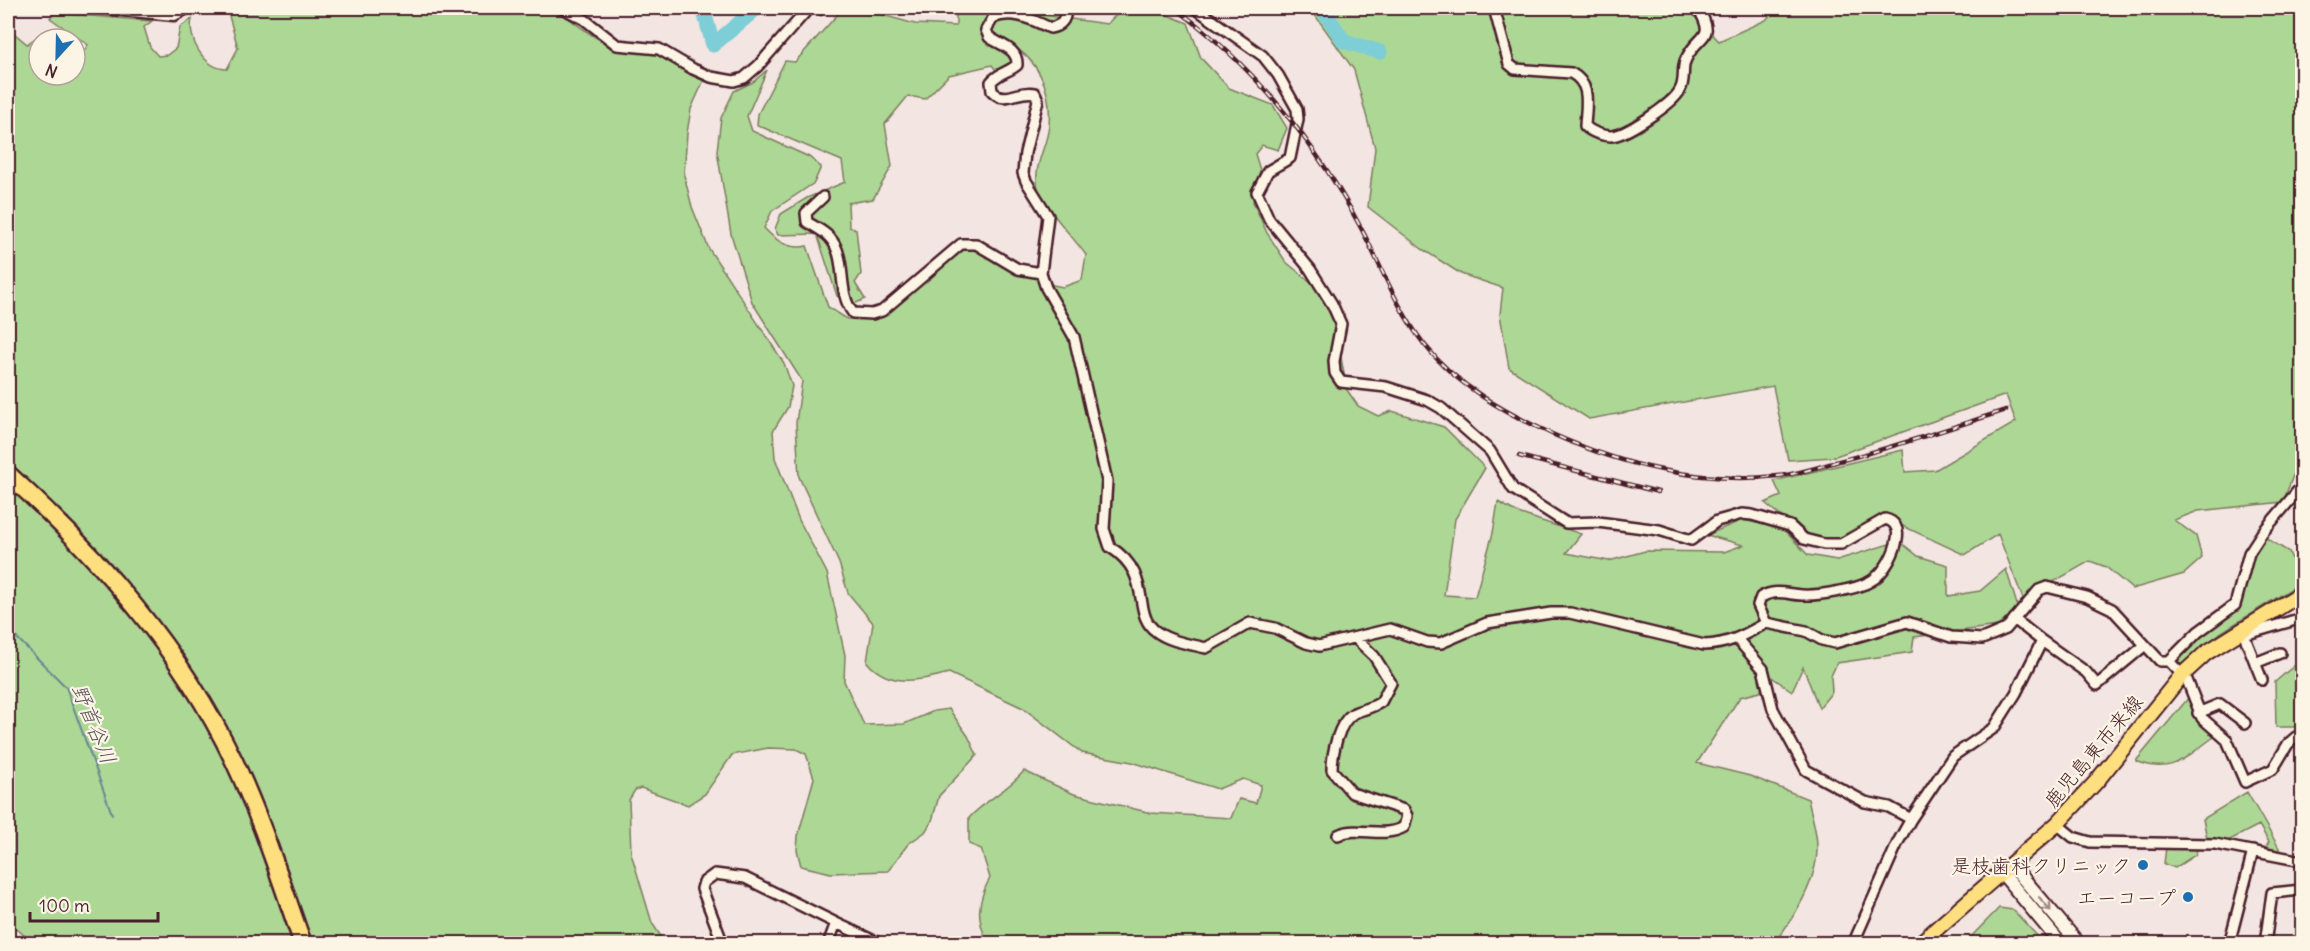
<svg xmlns="http://www.w3.org/2000/svg" width="2310" height="951" viewBox="0 0 2310 951" font-family="Delius,'Klee One',sans-serif">
	<rect width="100%" height="100%" fill="#f3e5e1"/>
	<filter id="ink" filterUnits="userSpaceOnUse"><feTurbulence type="fractalNoise" baseFrequency=".0167" numOctaves="2"/><feDisplacementMap in="SourceGraphic" scale="12" xChannelSelector="R" yChannelSelector="G"/><feConvolveMatrix kernelMatrix="1 2 1 2 8 2 1 2 1" color-interpolation-filters="sRGB"/></filter>
	<g filter="url(#ink)">
		<!-- green -->
		<path fill="#add795" stroke="#7c7b60" stroke-width="1.5" d="M220,8H555C576,23 601,46 627,51C640,53 651,52 663,57C677,64 689,74 704,80L691,109L687,133L684,175L692,207L709,249L784,363L792,386L788,407L773,431L775,458L799,520L827,573L845,655L844,681L864,725L904,724L934,711L949,709L968,736L977,755L939,796L932,821L925,832L908,844L888,871L831,873L801,866L797,850L798,836L814,778L806,754L796,749L768,748L732,755L705,794L688,805L641,788L635,790L629,800L631,853L652,923L660,935L658,943H33L10,923L8,908V28L27,44L34,39L39,40V75H75V56L81,55L88,45L50,18L55,13L152,21L144,27L150,47L158,56L167,55L176,48L180,27L192,19C187,40 205,69 227,69L238,48L229,16Z
			M838,8H875V13L915,24L956,26V8H1027L1035,14L1107,24L1123,8L1155,10L1188,23L1201,58L1229,88L1273,105L1287,128L1278,150L1262,145L1255,154L1260,170L1253,202L1267,233L1286,262L1333,300L1339,315V347L1347,390L1358,406L1378,416L1392,411L1444,427L1485,468L1455,519L1444,595L1475,597L1493,533L1498,502L1518,513L1581,534L1566,553L1609,561L1645,551L1724,552L1743,545L1707,535L1742,520L1782,528L1808,555L1837,560L1899,541L1918,556L1948,565V596L1980,591L2006,569L2018,608L1998,626L1914,637L1912,652L1837,663L1831,676L1832,692L1819,708L1803,667L1792,691L1770,676L1760,692L1740,697L1697,763L1750,776L1808,799C1811,814 1817,831 1817,846C1818,880 1794,918 1774,943H988C976,919 977,902 990,878L981,849L969,844V818C987,799 1007,791 1024,771L1074,794L1151,813L1231,818L1239,799L1256,803L1261,785L1243,779L1218,789L1132,762L1082,753L1023,708L949,673C920,681 889,688 867,662L873,623L848,593L839,563L799,477L796,423L802,381L752,302L731,234L717,151L721,118L734,91L753,82L767,70L747,116L752,131L809,157L821,167L814,183L772,211L764,228C776,241 789,250 807,246L828,307L847,319H872L975,241L1053,285L1063,287L1082,280L1086,255C1076,241 1043,205 1039,192C1031,167 1047,149 1049,125C1052,89 1038,57 1005,42L1020,63L1002,78L992,65L949,75L925,99L908,96L885,124L892,166L873,199L848,203L849,227L856,229L861,274L855,283L865,299L852,305L837,296L817,234L778,235L775,229L781,214L807,198L845,182L842,161L757,125L758,114L785,61L795,62L838,14Z
			M1303,8H1691L1692,14L1719,41L1766,20L1776,8H2302V452L2283,502L2198,511L2174,520L2196,536L2202,558L2184,574L2132,589L2106,567L2090,561L2023,599L1998,534L1965,555L1888,519L1848,539L1809,540L1765,503L1781,496L1774,481L1903,450L1905,472L1935,470L2016,422L2006,395L1833,457L1788,460L1773,386L1589,419L1509,368L1500,314L1503,288L1461,274L1422,249L1368,207L1375,148L1354,70L1315,15Z
			M2263,536L2289,552L2292,559L2302,557V582L2220,633L2180,666L2178,660L2184,650L2233,610L2246,566Z
			M2302,659V727H2276L2275,682Z
			M2190,696L2197,717L2214,737C2185,757 2173,776 2136,761Z
			M2247,792L2283,855L2264,850L2269,842L2259,825L2228,841L2207,838L2203,819Z
			M2166,847L2198,848L2195,855L2175,868L2164,864Z
			M1999,908L2013,910L2044,943H1965Z"/>
		<g fill="none" stroke-linecap="round" stroke-linejoin="round">
			<!-- stream -->
			<path stroke="#698892" stroke-width="2" d="M8,629L66,687L112,814"/>
			<!-- river -->
			<path stroke="#7dced7" stroke-width="15" d="M703,8L713,45L757,8
				M1322,8L1344,41L1380,52"/>
			<!-- minor casing -->
			<g stroke="#4a1f2b" stroke-width="14">
				<path id="minor" d="M562,8L584,19L617,45L659,49L693,69L711,77L734,81L744,78L758,66L809,8
					M1065,8C1067,19 1061,26 1050,28C1033,20 1012,9 993,18L986,30L989,37C1000,45 1018,48 1017,65C1009,72 998,73 991,82L992,91C1005,105 1018,89 1035,93L1038,100L1025,153L1023,173L1026,181L1048,216L1041,273L1046,288L1074,337L1107,481L1104,529L1110,547C1155,575 1130,614 1157,632C1171,642 1190,644 1206,648L1250,623L1275,628L1306,643L1319,646L1390,629L1427,642L1441,643L1487,623L1551,613H1570L1704,645C1730,644 1744,635 1766,623L1806,631L1822,640L1835,643L1907,622L1951,637L1982,639L2006,629L2039,590L2047,587L2087,597L2112,609L2160,661H2169L2187,680L2202,718L2227,740L2245,782L2273,769L2288,744L2296,737
					M1195,8L1263,56L1278,75L1297,109L1298,119L1290,158L1268,171L1257,192L1269,219L1310,269L1332,304L1341,324L1334,361L1335,373L1341,382L1386,387L1427,400L1441,408L1490,451L1513,489L1566,523L1598,522L1659,530L1691,540L1717,521L1742,514L1752,515L1790,526L1804,539L1824,544H1841L1885,519C1895,521 1899,529 1897,539C1895,553 1885,571 1874,579C1861,589 1819,596 1802,595C1786,594 1776,589 1761,597L1758,605L1766,623
					M1494,8L1509,64L1515,69L1571,73C1592,84 1586,105 1585,126C1591,132 1602,136 1611,136C1625,136 1674,103 1680,90C1686,80 1681,68 1686,59C1699,32 1717,41 1698,8
					M823,197L806,213L807,222C815,227 824,231 830,238C848,258 836,291 853,313L872,314L882,311L961,244H976L1018,269L1041,273
					M2243,630L2244,635L2302,618
					M2244,635L2262,680
					M1738,640L1763,669L1773,709L1806,770L1865,802L1889,807L1911,819
					M2042,641L2086,672L2097,685L2144,646
					M2169,661L2198,632L2235,605L2249,553L2262,533L2302,486
					M2255,663L2280,653
					M2198,713L2220,704L2245,723
					M2057,824L2073,837L2090,842L2215,844L2302,861
					M1338,835C1358,825 1383,839 1404,827L1407,816L1404,810L1352,793L1332,770C1332,754 1338,722 1354,713C1363,709 1372,708 1381,702L1391,683L1374,656L1355,638
					M723,944L702,889L704,882L715,874L745,878L836,923
					M828,944L836,923L881,944
					M1853,944L1898,842L1911,819L1953,756L1994,728L2016,693L2042,641L2014,619
					M2229,944L2253,851
					M2265,944L2272,893L2302,890"/>
			</g>
			<!-- tertiary casing -->
			<g stroke="#4a1f2b" stroke-width="15">
				<path id="tertiary" d="M101,8L174,15L187,8"/>
			</g>
			<!-- secondary casing -->
			<g stroke="#4a1f2b" stroke-width="16">
				<path id="secondary" d="M2011,864L2079,944
					M2002,873L2061,944"/>
			</g>
			<!-- primary casing -->
			<g stroke="#4a1f2b" stroke-width="18">
				<path id="primary" d="M1919,944L2057,824L2096,782L2182,675L2206,653L2302,593"/>
			</g>
			<!-- motorway casing -->
			<g stroke="#4a1f2b" stroke-width="21">
				<path id="motorway" d="M8,474C98,556 181,649 234,761C262,820 281,882 303,944"/>
			</g>
			<!-- minor -->
			<use href="#minor" stroke="#fcf5e5" stroke-width="9"/>
			<!-- tertiary -->
			<use href="#tertiary" stroke="#fcf5e5" stroke-width="10"/>
			<!-- secondary -->
			<use href="#secondary" stroke="#fcf5e5" stroke-width="12"/>
			<!-- primary -->
			<use href="#primary" stroke="#fedf80" stroke-width="14"/>
			<!-- motorway -->
			<use href="#motorway" stroke="#fedf80" stroke-width="16"/>
			<!-- rail casing -->
			<g stroke="#4a1f2b" stroke-width="4.5">
				<path id="rail" d="M812,8L821,14
					M1175,8C1254,66 1315,142 1361,228C1381,266 1397,309 1424,344C1457,386 1504,412 1552,434C1624,466 1698,484 1778,476C1798,474 1819,467 1839,461C1895,447 1950,428 2006,410
					M1519,456L1658,492"/>
			</g>
			<!-- rail -->
			<use href="#rail" stroke="#fcf5e5" stroke-width="2" stroke-dasharray="7" stroke-linecap="butt"/>
		</g>
		<!-- one-way arrows -->
		<defs><path id="oneway-shaft" d="M-6 0H5M1.5-3L5.5 0L1.5 3" fill="none" stroke-width="1.6" stroke-linecap="round" stroke-linejoin="round" transform="scale(1.5)"/></defs>
		<use stroke="#a38a88" href="#oneway-shaft" transform="translate(2045 904) rotate(49)"/>
	</g>
	<!-- markers -->
	<g fill="#1f6fb2" stroke="#fcf5e5" stroke-width="2">
		<circle cx="2143" cy="865" r="6"/>
		<circle cx="2188" cy="897" r="6"/>
	</g>
	<g text-anchor="middle" dominant-baseline="central" stroke-width="4.5" stroke-linejoin="round" paint-order="stroke">
		<!-- street labels -->
		<g font-size="20" fill="#4a1f2b" stroke="#fcf5e5">
			<text transform="translate(2093 751) rotate(-50)">鹿児島東市来線</text>
		</g>
		<!-- poi labels -->
		<g font-size="20" fill="#4a1f2b" stroke="#fcf5e5" text-anchor="end">
			<text x="2131" y="865">是枝歯科クリニック</text>
			<text x="2176" y="897">エーコープ</text>
		</g>
		<!-- water labels -->
		<g font-size="21" font-style="italic" fill="#59545f" stroke="#fcf5e5">
			<text transform="translate(94 724) rotate(68)">野首谷川</text>
		</g>
	</g>
	<!-- margin -->
	<rect width="2310" height="951" fill="none" stroke="#fcf5e5" stroke-width="30"/>
	<rect x="15" y="15" width="2280" height="921" fill="none" stroke="#4a1f2b" stroke-width="2" filter="url(#ink)"/>
	<!-- north arrow -->
	<g transform="translate(57 57) rotate(202)"><circle r="28" fill="#fcf5e5" stroke="#b59f9b" stroke-width="1.5"/>
	<path d="M0-4.5L10 22L0 15L-10 22Z" fill="#1f6fb2"/>
	<text y="-9" font-size="16" font-weight="bold" text-anchor="middle" fill="#4a1f2b">N</text>
	</g>
	<!-- scale -->
	<path d="M30 912v9h128v-9" fill="none" stroke="#4a1f2b" stroke-width="3"/>
	<text x="39" y="912" font-size="18" fill="#4a1f2b" stroke="#fcf5e5" stroke-width="4.5" paint-order="stroke">100 m</text>
</svg>
